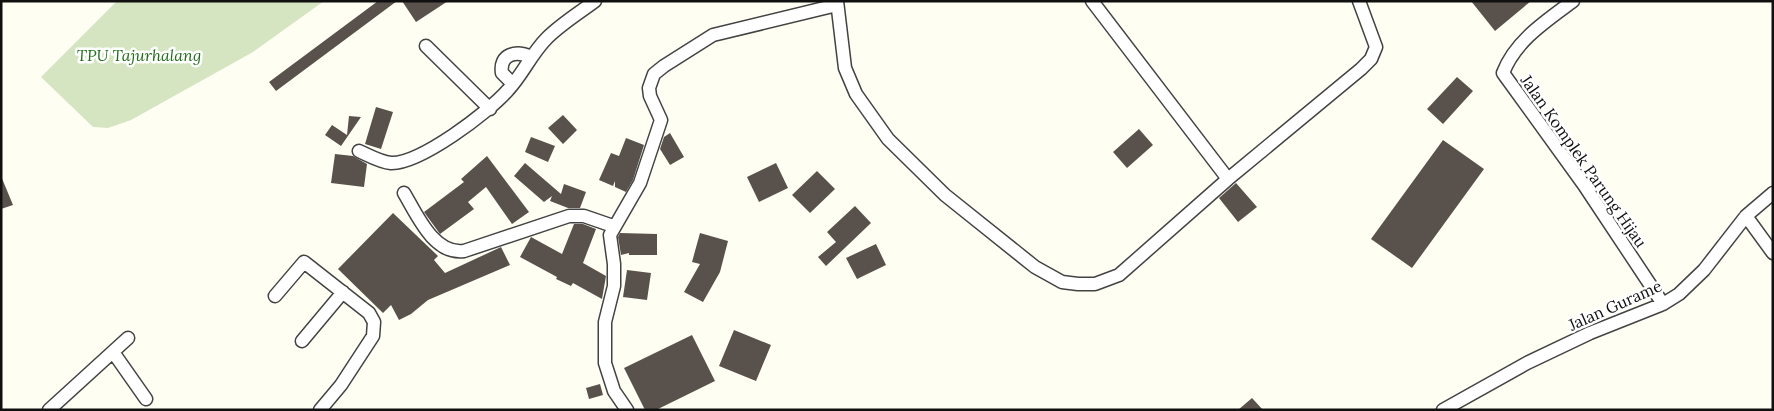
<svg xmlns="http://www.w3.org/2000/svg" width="1774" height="411" viewBox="0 0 1774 411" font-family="Lora,serif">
	<rect width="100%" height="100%" fill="#fffef3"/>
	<!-- cemetery -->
	<path fill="#d5e4c1" d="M117,1H324L253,52L131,120L108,128L93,127L41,77Z"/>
	<!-- building -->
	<path fill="#59524c" d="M378,1H397L276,91L269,82Z
		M402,1H448L416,22Z
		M1471,1H1531L1495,31Z
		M1457,77L1473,91L1443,124L1427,109Z
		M376,107L393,112L381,149L365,144Z
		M563,115L577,130L563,144L548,128Z
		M349,116L361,117L341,146L325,135L332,125L347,135Z
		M1139,129L1153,145L1127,168L1113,152Z
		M670,133L684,157L670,165L660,149L664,137Z
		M531,137L555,146L548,162L525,152Z
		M626,138L644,145L633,180L626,192L615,187V181L613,186L599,180L611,153L619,156Z
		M1443,140L1484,169L1412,268L1371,239Z
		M335,154L353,156L367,164L364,187L331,183Z
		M487,156L529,212L512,224L486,187L468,202L474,209L440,234L424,212L464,182L461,179Z
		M525,163L561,194L564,184L586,192L580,208H568L550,201L552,196L544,202L514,176Z
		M776,163L788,188L759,202L747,177Z
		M817,171L835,189L810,213L792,195Z
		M1,176L13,205L1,209Z
		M1236,183L1257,207L1238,222L1219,198Z
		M855,206L871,223L826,266L818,257L836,242L827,232Z
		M393,213L438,256L434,260L445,273L501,247L510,265L428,300L411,314L399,320L391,305L383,313L338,269Z
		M574,224H583L596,229L583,263L606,276L602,299L573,283L571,286L556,279L557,277L520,257L531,237L562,254Z
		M620,233L657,234V255H629V253L621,255L618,237Z
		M700,233L728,241L720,272L703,302L684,292L700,264L692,262Z
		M876,244L886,265L857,279L846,258Z
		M627,270L651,273L647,300L623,297Z
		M734,330L771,345L756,381L719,366Z
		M692,335L715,381L656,410H645L624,368Z
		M600,384L603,395L589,399L586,388Z
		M1252,398L1263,410H1238Z"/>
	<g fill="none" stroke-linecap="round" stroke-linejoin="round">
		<!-- minor casing -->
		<g stroke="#434343" stroke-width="15">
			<path id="minor" d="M837,1L845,68L856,94L888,139L945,195L1035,267L1062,282L1078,284H1095L1119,275L1228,179L1361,69L1371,59L1376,47L1359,1
				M1092,1L1228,179
				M1573,1C1546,21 1515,41 1503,73L1584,185L1663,304
				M426,46L490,109
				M513,84L502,73C499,54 516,50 531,57
				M359,151C368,155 380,162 391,163C420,164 489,112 508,90C523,74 531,54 547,38C561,24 579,13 595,1
				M404,193C417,215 434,255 464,251L569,216H584L613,226
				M1746,216L1773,253
				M275,296L304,262L369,313L374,322L373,336L341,385L320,410
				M302,341L343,292
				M113,352L146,399
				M49,410L128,338
				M627,410L614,391L605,363V322L614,286V264L610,235L640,183L661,120L650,96L649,88L654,74L664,66L713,35L837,5
				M1443,410L1527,363L1590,333L1663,304L1679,294L1704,270L1746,216L1773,193"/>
		</g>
		<!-- minor -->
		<use href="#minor" stroke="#fff" stroke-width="12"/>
	</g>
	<g text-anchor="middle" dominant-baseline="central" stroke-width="5" stroke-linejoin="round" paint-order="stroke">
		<!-- park labels -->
		<g font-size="16" font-style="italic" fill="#236d1b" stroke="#fff">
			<text x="139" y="55">TPU Tajurhalang</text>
		</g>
		<!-- street labels -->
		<g font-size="16" fill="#101010" stroke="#fff">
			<text transform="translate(1584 161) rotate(55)">Jalan Komplek Parung Hijau</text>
			<text transform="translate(1615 305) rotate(-24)">Jalan Gurame</text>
		</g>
	</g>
	<!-- border -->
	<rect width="1774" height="411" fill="none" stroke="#101010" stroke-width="5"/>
</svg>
